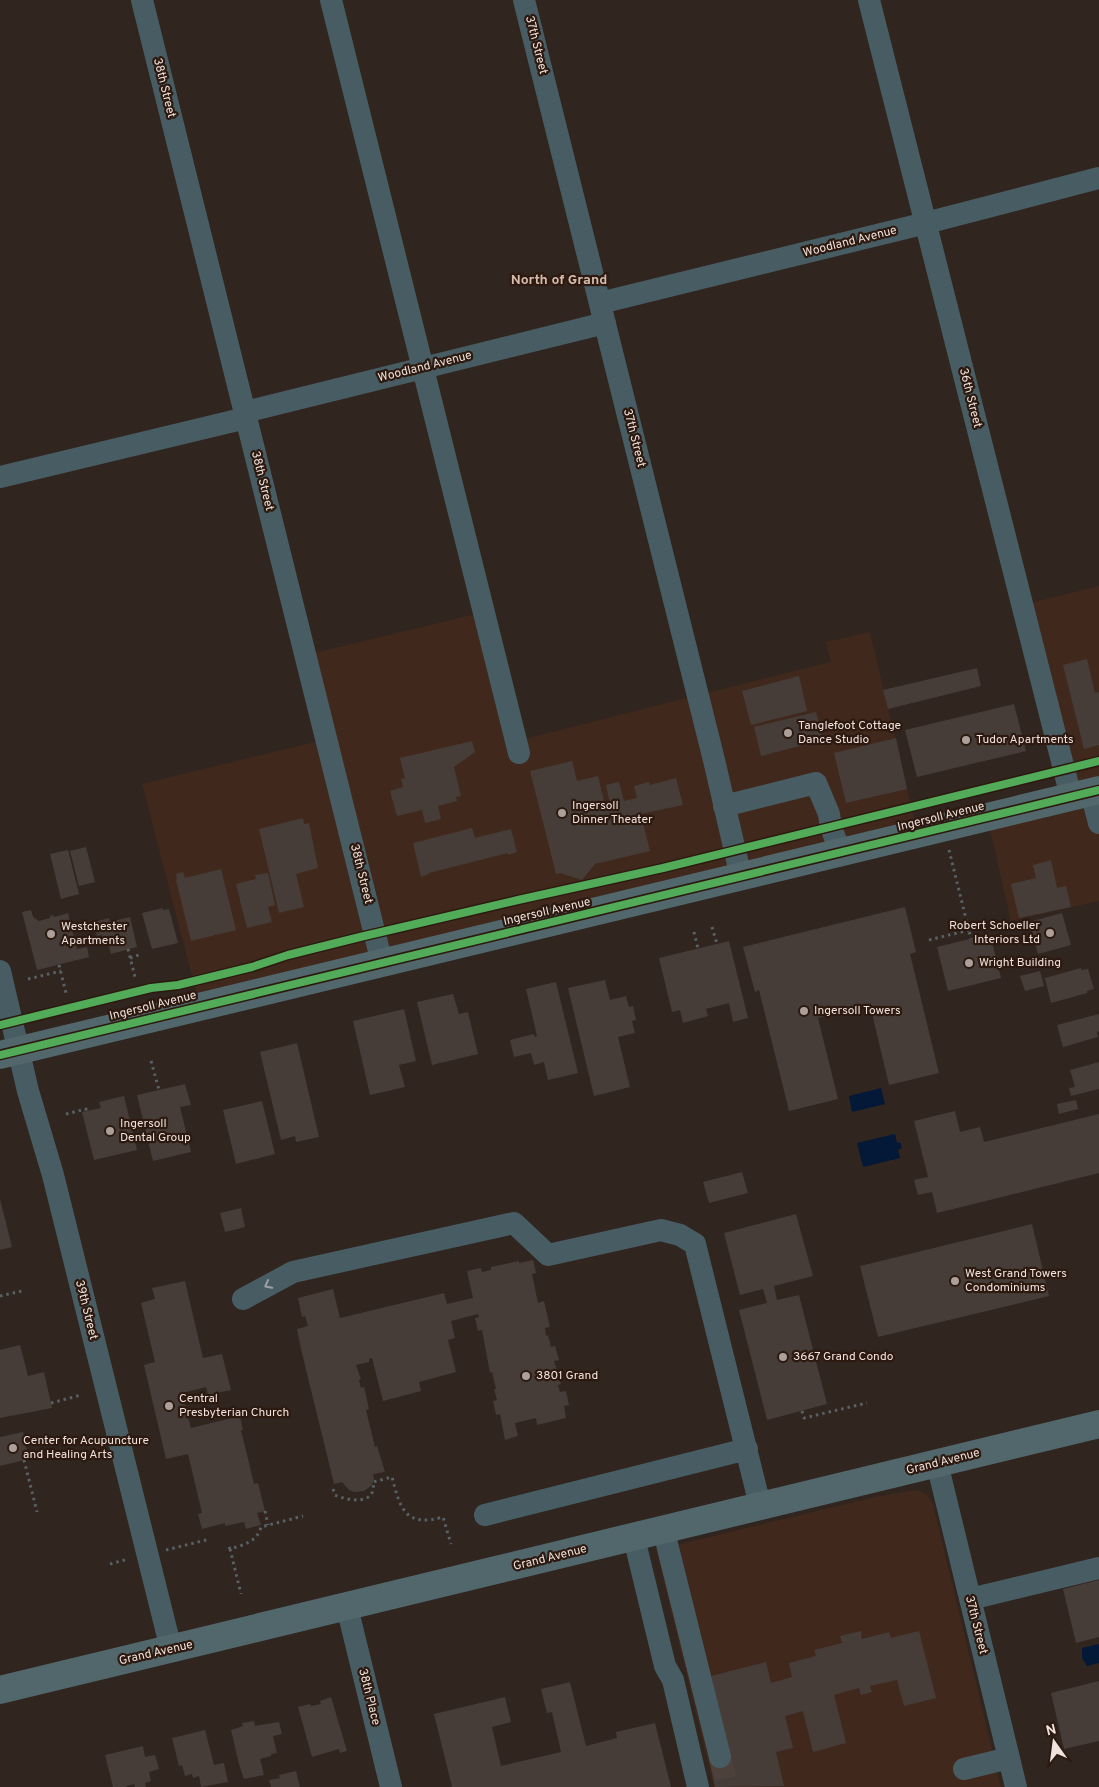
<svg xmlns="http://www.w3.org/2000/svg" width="1099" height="1787" viewBox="0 0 1099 1787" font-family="Overpass,sans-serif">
	<rect width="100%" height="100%" fill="#30251f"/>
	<!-- built -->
	<path fill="#40281c" d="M1099,586V901L1011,921L987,817L1071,797L1022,605Z
		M484,612L516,741L831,662L826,642L870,632L918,834L200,1007L142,784L327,739L306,655Z
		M917,1490L927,1495L933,1504L1001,1787H714L656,1550L879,1496Z"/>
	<!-- water -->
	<path fill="#041937" d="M881,1088L885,1104L852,1112L849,1096Z
		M895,1134L897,1143L900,1142L902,1148L898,1150L900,1158L863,1167L857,1143Z
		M1099,1644V1663L1087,1666L1082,1658V1648Z"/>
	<!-- building -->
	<path fill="#463d39" d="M1087,659L1095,693L1099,692V745L1084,749L1063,665Z
		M977,668L981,686L888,709L883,690Z
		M799,676L807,711L751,725L742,691Z
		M1014,704L1026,751L917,777L905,730Z
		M816,712L823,740L761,756L754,727Z
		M896,738L907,789L846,803L834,753Z
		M472,741L475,752L454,767L461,796L456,797L457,801L438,806L441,819L425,823L422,810L397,816L390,791L403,787L401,779L405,778L400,758Z
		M572,761L577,781L598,776L605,805L610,804L606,785L619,782L624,801L637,798L634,786L649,782L650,785L676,778L683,805L641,814L650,851L595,864L582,880L560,873L556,874L530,771Z
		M303,818L304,824L309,823L318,868L296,874L304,907L279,913L259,829Z
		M472,828L475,838L511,829L517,852L508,855V853L429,873V874L421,877L413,843Z
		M86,847L95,882L79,886L70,851Z
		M68,850L79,894L61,899L50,854Z
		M1051,860L1057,888L1066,886L1071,907L1019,918L1011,884L1036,878L1033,865Z
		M221,869L236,930L191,941L176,880H177L176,874L183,872L185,878Z
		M268,873L275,905L268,907L272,922L247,928L236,884L256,879L255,875Z
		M905,907L916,952L910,954L939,1073L889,1085L870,1005L818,1018L838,1099L789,1111L759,990L755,992L743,947Z
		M163,908V910L169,909L178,943L152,949L142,913Z
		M31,910L33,917L39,921L50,918V916L53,915L54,917L68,913L77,949L87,947L89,957L37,970L22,912Z
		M1062,913L1071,945L1038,954L1029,922Z
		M130,917L137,947L111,954L108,943L104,944L102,935L97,936L94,922L109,918L110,922Z
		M990,934L1001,978L948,991L937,947Z
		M729,941L748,1018L733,1022L729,1003L706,1009L708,1016L683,1023L680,1010L672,1012L659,958Z
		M1081,968V970L1088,969L1094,989L1087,991V993L1051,1003L1045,978Z
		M1040,971L1044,986L1025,991L1020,976Z
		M605,980L610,1000L626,996L629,1007L633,1006L636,1020L632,1021L635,1033L618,1037L630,1087L594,1096L568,988Z
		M556,982L578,1073L548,1080L544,1062L534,1065L531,1053L514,1057L510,1040L534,1034V1037L537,1036L526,989Z
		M453,994L459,1014L468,1012L478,1054L432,1065L417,1002Z
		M404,1009L416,1061L399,1065L405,1087L370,1095L353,1021Z
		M1099,1014V1031L1097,1032L1098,1037L1063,1047L1057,1025Z
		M297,1043L319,1137L296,1142L295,1136L281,1140L260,1052Z
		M1099,1062V1089L1071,1096L1069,1088L1075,1087L1070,1070Z
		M185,1084L191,1105L180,1107L191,1152L153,1161L137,1095Z
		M124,1096L137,1150L94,1160L82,1112L101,1108L99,1102Z
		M1076,1100L1078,1109L1059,1114L1057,1104Z
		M262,1101L275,1154L236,1164L223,1110Z
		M955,1111L960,1132L980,1127L984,1142L1099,1114V1173L937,1213L932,1192L918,1195L914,1180L928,1177L914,1121Z
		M742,1172L748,1193L709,1203L703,1182Z
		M0,1199L12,1247L0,1250Z
		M241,1208L245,1227L225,1232L220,1213Z
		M796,1214L813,1276L774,1286L777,1300L799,1295L827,1404L767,1420L739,1310L767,1303L763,1289L740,1295L724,1233Z
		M1032,1224L1049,1296L878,1337L860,1266Z
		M533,1260L536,1273L532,1274L538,1303L544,1301L550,1327L545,1328L546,1336L548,1335L551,1347L555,1346L559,1360L554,1361L561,1384L558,1385L560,1392L566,1391L569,1405L564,1406L566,1418L537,1425L536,1418L515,1423L518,1436L505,1440L500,1414L496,1415L493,1401L497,1400L494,1389H496L492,1372L490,1373L482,1330L478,1331L475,1318L479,1317L478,1314L451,1321L455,1338L448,1340L456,1372L419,1382L421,1391L383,1401L372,1358L369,1359V1362L356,1365L361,1379L359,1380L361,1388L364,1387L369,1409L366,1410L375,1447L377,1446L385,1472L373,1474L374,1479L372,1485L364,1491L354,1492L349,1490L342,1482L334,1484L301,1349L297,1329L308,1326L305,1316L302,1317L298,1298L333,1289L340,1318L444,1293L447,1304L473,1298L467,1271L481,1268L482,1272L491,1270V1267L519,1261V1263Z
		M185,1281L203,1358L222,1354L231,1390L208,1395L206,1387L182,1393L191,1428L240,1416L243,1430H241L254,1484L258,1483L265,1511L257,1513L261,1525L246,1529L244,1522L225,1526V1523L202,1529L198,1514L202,1513L188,1454L166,1459L144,1365L155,1362L141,1303L155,1299L152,1288Z
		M20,1345L28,1376L44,1372L52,1408L0,1418V1350Z
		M23,1432L29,1459L0,1466V1437Z
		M1099,1580V1637L1076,1643L1063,1589Z
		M861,1631L862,1639L889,1632L891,1638L919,1631L936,1698L904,1706L897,1680L870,1686L872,1692L861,1695L859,1688L834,1695L846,1743L813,1752L803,1711L785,1716L793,1748L776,1752L784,1786L715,1787L709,1759L730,1754L711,1676L766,1662L771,1683L792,1677L789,1663L816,1656L814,1650L842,1643L840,1636Z
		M1099,1681V1741L1064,1749L1051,1693Z
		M570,1682L586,1746L617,1738L616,1732L655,1723L671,1787H452L434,1714L505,1697L511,1722L492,1727L501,1766L561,1752L552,1712L547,1713L541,1689Z
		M331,1697L347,1751L340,1753L339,1749L312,1757L298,1707L310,1704L311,1706L321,1704L320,1701Z
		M254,1721L255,1726L279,1722L282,1734L273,1736L277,1753L271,1754V1756L260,1759L264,1775L244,1779L239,1764L231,1730L243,1726L242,1723Z
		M205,1730L214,1765L224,1763L228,1782L201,1787L199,1776L193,1778L192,1774L185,1776L182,1765L179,1766L172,1738Z
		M143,1746L145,1757L155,1755L159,1769L149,1772L151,1781L145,1783L146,1787H135L134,1784L126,1786L127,1787H113L105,1755Z
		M296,1771L300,1787H271L269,1780L280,1778L279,1775Z"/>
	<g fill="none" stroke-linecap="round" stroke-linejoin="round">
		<!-- minor-tunnel -->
		<path stroke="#4d413b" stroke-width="22" stroke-dasharray="22 11" stroke-linecap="butt" d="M720,1757L728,1787"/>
		<!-- path -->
		<path stroke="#586265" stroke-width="3" stroke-dasharray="2.5 4" stroke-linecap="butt" d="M949,850L971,939
			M712,927L717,944
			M694,932L698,949
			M929,940L969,930
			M128,949L135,977
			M130,958L142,954
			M59,965L66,993
			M28,979L61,971
			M151,1061L159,1090
			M66,1114L86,1109V1111
			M0,1296L22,1291
			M51,1403L81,1395
			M802,1411L804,1418L867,1403
			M24,1460L37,1512
			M333,1489L335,1495C348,1501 377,1506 373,1482L392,1477C400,1508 405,1528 443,1517L451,1544
			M265,1511L268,1525
			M229,1547L230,1549C243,1545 257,1542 261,1527L303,1516
			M230,1549L241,1594
			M166,1550L210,1539
			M110,1564L128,1559"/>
		<!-- minor -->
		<path stroke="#485d63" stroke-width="22" d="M142,0L382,963
			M331,0L519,753
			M524,0L714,760L741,877
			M869,0L1071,797
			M600,303L926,223L1099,178
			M245,412L605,323
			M0,477L246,418
			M1091,792L1099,823
			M724,806L816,783L829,814L831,827L840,852
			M0,971L28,1091L53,1175L171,1649
			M243,1299L293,1272L514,1223L548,1255L661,1230L680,1235L695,1244L760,1505
			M937,1463L1016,1787
			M485,1515L747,1449
			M663,1528L720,1757
			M634,1538L665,1666L673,1680L698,1787
			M970,1599L1099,1568
			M347,1607L391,1787
			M964,1769L1009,1758"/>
		<!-- major -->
		<path stroke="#51676c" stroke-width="28" d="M0,1055L1099,790
			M0,1690L1099,1424"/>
		<!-- cycleway casing -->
		<g stroke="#2c190f" stroke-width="11">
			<path id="cycleway" d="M0,1025L151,988L178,985L252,967L288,955L360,937L518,900L663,868L1099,761
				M0,1055L1099,790"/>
		</g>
		<!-- cycleway -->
		<use href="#cycleway" stroke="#51ab58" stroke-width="8"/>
	</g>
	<!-- one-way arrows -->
	<defs><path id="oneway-chevron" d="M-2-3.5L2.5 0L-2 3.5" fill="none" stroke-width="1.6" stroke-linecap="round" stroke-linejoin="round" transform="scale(1.25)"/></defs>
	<use stroke="#9ca0a0" href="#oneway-chevron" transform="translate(268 1285) rotate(152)"/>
	<!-- markers -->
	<g fill="#ada09a" stroke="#2c190f" stroke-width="2">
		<circle cx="788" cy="733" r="5"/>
		<circle cx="966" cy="740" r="5"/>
		<circle cx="562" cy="813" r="5"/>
		<circle cx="1050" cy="933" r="5"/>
		<circle cx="51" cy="934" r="5"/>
		<circle cx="969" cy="963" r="5"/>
		<circle cx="804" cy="1011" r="5"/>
		<circle cx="110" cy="1131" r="5"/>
		<circle cx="955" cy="1281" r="5"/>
		<circle cx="783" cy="1357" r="5"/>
		<circle cx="526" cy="1376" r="5"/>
		<circle cx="169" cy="1406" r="5"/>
		<circle cx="13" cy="1448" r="5"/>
	</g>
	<g text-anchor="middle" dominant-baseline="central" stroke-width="4.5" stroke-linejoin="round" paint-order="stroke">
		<!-- street labels -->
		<g font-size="12" fill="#f0e2dc" stroke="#2c190f">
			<text transform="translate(536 45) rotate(76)">37th Street</text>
			<text transform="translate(164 88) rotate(76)">38th Street</text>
			<text transform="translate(850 242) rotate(-14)">Woodland Avenue</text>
			<text transform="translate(425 367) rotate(-14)">Woodland Avenue</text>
			<text transform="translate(970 398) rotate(76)">36th Street</text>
			<text transform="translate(634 438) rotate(76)">37th Street</text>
			<text transform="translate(262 481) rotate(76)">38th Street</text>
			<text transform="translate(941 817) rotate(-14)">Ingersoll Avenue</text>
			<text transform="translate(361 874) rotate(76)">38th Street</text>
			<text transform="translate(547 912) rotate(-13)">Ingersoll Avenue</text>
			<text transform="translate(153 1006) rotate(-14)">Ingersoll Avenue</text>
			<text transform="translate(86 1310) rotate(76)">39th Street</text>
			<text transform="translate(943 1462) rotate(-14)">Grand Avenue</text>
			<text transform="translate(550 1558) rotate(-14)">Grand Avenue</text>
			<text transform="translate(976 1625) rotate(76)">37th Street</text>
			<text transform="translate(156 1653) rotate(-13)">Grand Avenue</text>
			<text transform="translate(369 1697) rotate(76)">38th Place</text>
		</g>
		<!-- poi labels -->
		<g font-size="12" fill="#f0e2dc" stroke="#2c190f" text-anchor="start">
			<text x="798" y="726">Tanglefoot Cottage<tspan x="798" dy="14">Dance Studio</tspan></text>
			<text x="976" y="740">Tudor Apartments</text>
			<text x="572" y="806">Ingersoll<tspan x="572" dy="14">Dinner Theater</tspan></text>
			<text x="1040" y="926" text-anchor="end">Robert Schoeller<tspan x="1040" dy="14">Interiors Ltd</tspan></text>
			<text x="61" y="927">Westchester<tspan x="61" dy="14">Apartments</tspan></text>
			<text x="979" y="963">Wright Building</text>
			<text x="814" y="1011">Ingersoll Towers</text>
			<text x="120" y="1124">Ingersoll<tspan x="120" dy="14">Dental Group</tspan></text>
			<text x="965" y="1274">West Grand Towers<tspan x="965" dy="14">Condominiums</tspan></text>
			<text x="793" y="1357">3667 Grand Condo</text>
			<text x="536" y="1376">3801 Grand</text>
			<text x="179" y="1399">Central<tspan x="179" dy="14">Presbyterian Church</tspan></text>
			<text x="23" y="1441">Center for Acupuncture<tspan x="23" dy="14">and Healing Arts</tspan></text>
		</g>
		<!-- neighbourhood labels -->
		<g font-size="14" font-weight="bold" fill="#d5bbae" stroke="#2c190f">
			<text x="559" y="280">North of Grand</text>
		</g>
	</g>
	<!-- north arrow -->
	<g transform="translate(1054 1742) rotate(346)" stroke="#2c190f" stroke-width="4" paint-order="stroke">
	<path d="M0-4L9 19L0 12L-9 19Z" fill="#f0e2dc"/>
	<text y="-8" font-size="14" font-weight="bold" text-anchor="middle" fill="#f0e2dc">N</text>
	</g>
</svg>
